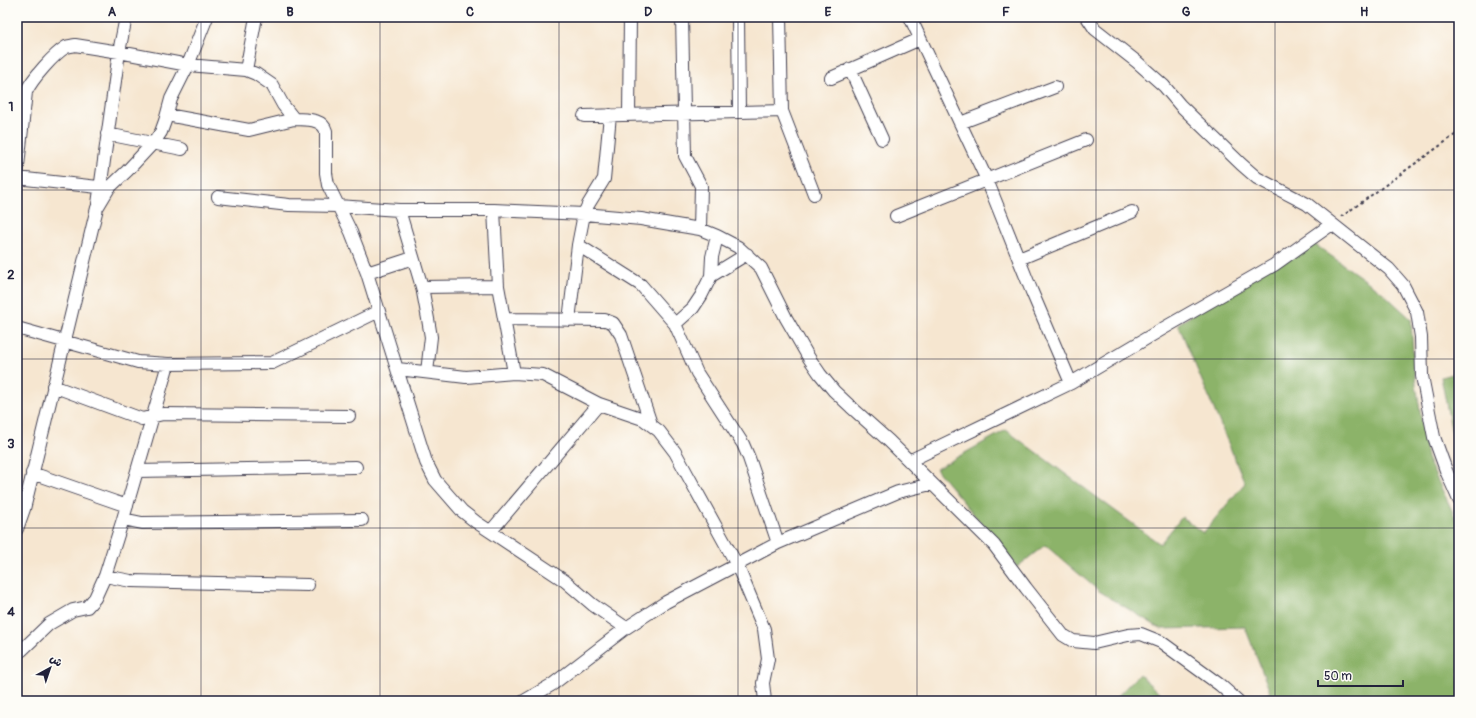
<svg xmlns="http://www.w3.org/2000/svg" width="1476" height="718" viewBox="0 0 1476 718" font-family="Pangolin,'Playpen Sans Arabic',sans-serif">
	<rect width="100%" height="100%" fill="#fdfcf7"/>
	<filter id="ink" filterUnits="userSpaceOnUse"><feTurbulence type="fractalNoise" baseFrequency=".025" numOctaves="2"/><feDisplacementMap in="SourceGraphic" scale="8" xChannelSelector="R" yChannelSelector="G"/><feConvolveMatrix kernelMatrix="1 2 1 2 8 2 1 2 1" color-interpolation-filters="sRGB"/></filter>
	<filter id="wash" filterUnits="userSpaceOnUse"><feTurbulence type="fractalNoise" baseFrequency=".012" numOctaves="4" result="noise"/><feDisplacementMap in="SourceGraphic" scale="16" xChannelSelector="R" yChannelSelector="G"/><feGaussianBlur stdDeviation="0.9" result="paint"/><feColorMatrix in="noise" values="0 0 0 0 0 0 0 0 0 0 0 0 0 0 0 0 0 1.4 0 .05"/><feComposite in="paint" operator="in"/></filter>
	<g filter="url(#wash)">
		<rect width="100%" height="100%" fill="#f6e6d0"/>
		<!-- forest -->
		<path fill="#8cb369" stroke="#576a52" d="M1310,241L1382,292L1411,319L1414,370L1427,458L1459,525V701H1258L1270,692L1245,627L1161,629L1099,591L1045,545L1017,567L936,469L1006,430L1160,544L1182,517L1203,533L1245,483L1178,324Z
			M1459,372V464L1457,459L1441,377Z
			M1139,674L1167,701H1113Z"/>
	</g>
	<g filter="url(#ink)">
		<g fill="none" stroke-linecap="round" stroke-linejoin="round">
			<!-- street casing -->
			<g stroke="#423f51" stroke-width="14">
				<path id="street" d="M682,17L685,156L701,186L700,229
					M738,17L739,112
					M780,17L782,111L814,194
					M910,17L987,180L1032,292L1071,383
					M1087,17L1095,29L1137,62L1164,86L1180,105L1241,164L1257,178L1307,204L1389,269L1403,285L1417,312L1421,337L1422,376L1434,437L1447,473L1459,500
					M850,69L882,139
					M246,70L256,17
					M831,78L920,39
					M167,115L249,130L294,119
					M629,115L630,17
					M584,116L782,111
					M960,123L1055,87
					M107,134L182,149
					M17,175L26,92C32,79 54,54 66,47C69,46 72,46 75,45L119,52L188,65L246,70L256,74L272,85L283,105L294,119C306,120 322,118 326,131V173L328,185L351,232L367,273L426,462L435,480L462,511L476,522L565,581L593,605L626,628
					M17,178L107,188
					M218,197L289,205L337,206L399,210H494L584,214L641,219L676,225L700,229L717,236L738,247L761,268L786,318L809,358L820,374L834,391L851,407L889,441L994,545L1026,588L1063,635L1073,641L1094,643L1128,635L1141,634L1161,642L1220,685L1238,701
					M98,204L119,52L126,17
					M399,210L422,287L428,319L431,337L427,372
					M494,210L498,286L514,373
					M896,216L1086,140
					M578,245L641,285L675,324L697,373L743,444L749,458L778,543
					M1019,259L1132,212
					M367,273L413,258
					M711,276L747,254
					M422,287L498,286
					M504,319L605,320L613,323L621,335L651,424
					M569,320L578,245L584,214L588,205L604,179L610,115
					M675,324L693,308L701,296L711,276L712,257L717,236
					M17,328L138,362L168,364L272,363L379,311
					M398,369L466,377L514,373L543,375L599,404L643,419L659,431L675,452L737,565L764,629L768,659L763,683L765,701
					M53,386L142,419L163,414L349,416
					M909,461L1071,383L1164,328L1274,265L1332,224
					M137,471L356,467
					M32,473L127,506
					M123,519L142,523L362,520
					M17,529L24,509L97,208L109,188L127,171L155,141L161,132L165,121L171,99L188,65L207,17
					M491,531L599,404
					M105,576L131,581L308,585
					M17,653L22,650L49,624L73,610L87,607L95,598L105,576L123,519L168,364
					M524,701L553,684L626,628L666,602L778,543L898,492L931,484"/>
			</g>
			<!-- path -->
			<path stroke="#423f51" stroke-width="2" stroke-dasharray="3 3" stroke-linecap="butt" d="M1341,217L1459,132"/>
			<!-- street -->
			<use href="#street" stroke="#fff" stroke-width="12"/>
		</g>
	</g>
	<!-- grid -->
	<path fill="none" stroke="#22223b" stroke-width="1" stroke-opacity="0.55" d="M201,17V701M380,17V701M559,17V701M738,17V701M917,17V701M1096,17V701M1275,17V701M17,190H1459M17,359H1459M17,528H1459"/>
	<!-- margin -->
	<rect width="1476" height="718" fill="none" stroke="#fdfcf7" stroke-width="44"/>
	<!-- north arrow -->
	<g transform="translate(50 668) rotate(40)" stroke="#fdfcf7" stroke-width="3" paint-order="stroke">
	<path d="M0-3L7 15L0 10L-7 15Z" fill="#22223b"/>
	<text y="-6" font-size="11" font-weight="bold" text-anchor="middle" fill="#22223b">ش</text>
	</g>
	<!-- scale -->
	<path d="M1318 680v6h85v-6" fill="none" stroke="#22223b" stroke-width="2"/>
	<text x="1324" y="680" font-size="12" fill="#22223b" stroke="#fdfcf7" stroke-width="3" paint-order="stroke">50 m</text>
	<rect x="22" y="22" width="1432" height="674" fill="none" stroke="#22223b" stroke-width="1.5"/>
	<g font-size="13" text-anchor="middle" font-weight="bold" fill="#22223b">
		<text x="112" y="16">A</text>
		<text x="290" y="16">B</text>
		<text x="470" y="16">C</text>
		<text x="648" y="16">D</text>
		<text x="828" y="16">E</text>
		<text x="1006" y="16">F</text>
		<text x="1186" y="16">G</text>
		<text x="1364" y="16">H</text>
		<text x="11" y="111">1</text>
		<text x="11" y="279">2</text>
		<text x="11" y="448">3</text>
		<text x="11" y="616">4</text>
	</g>
</svg>
